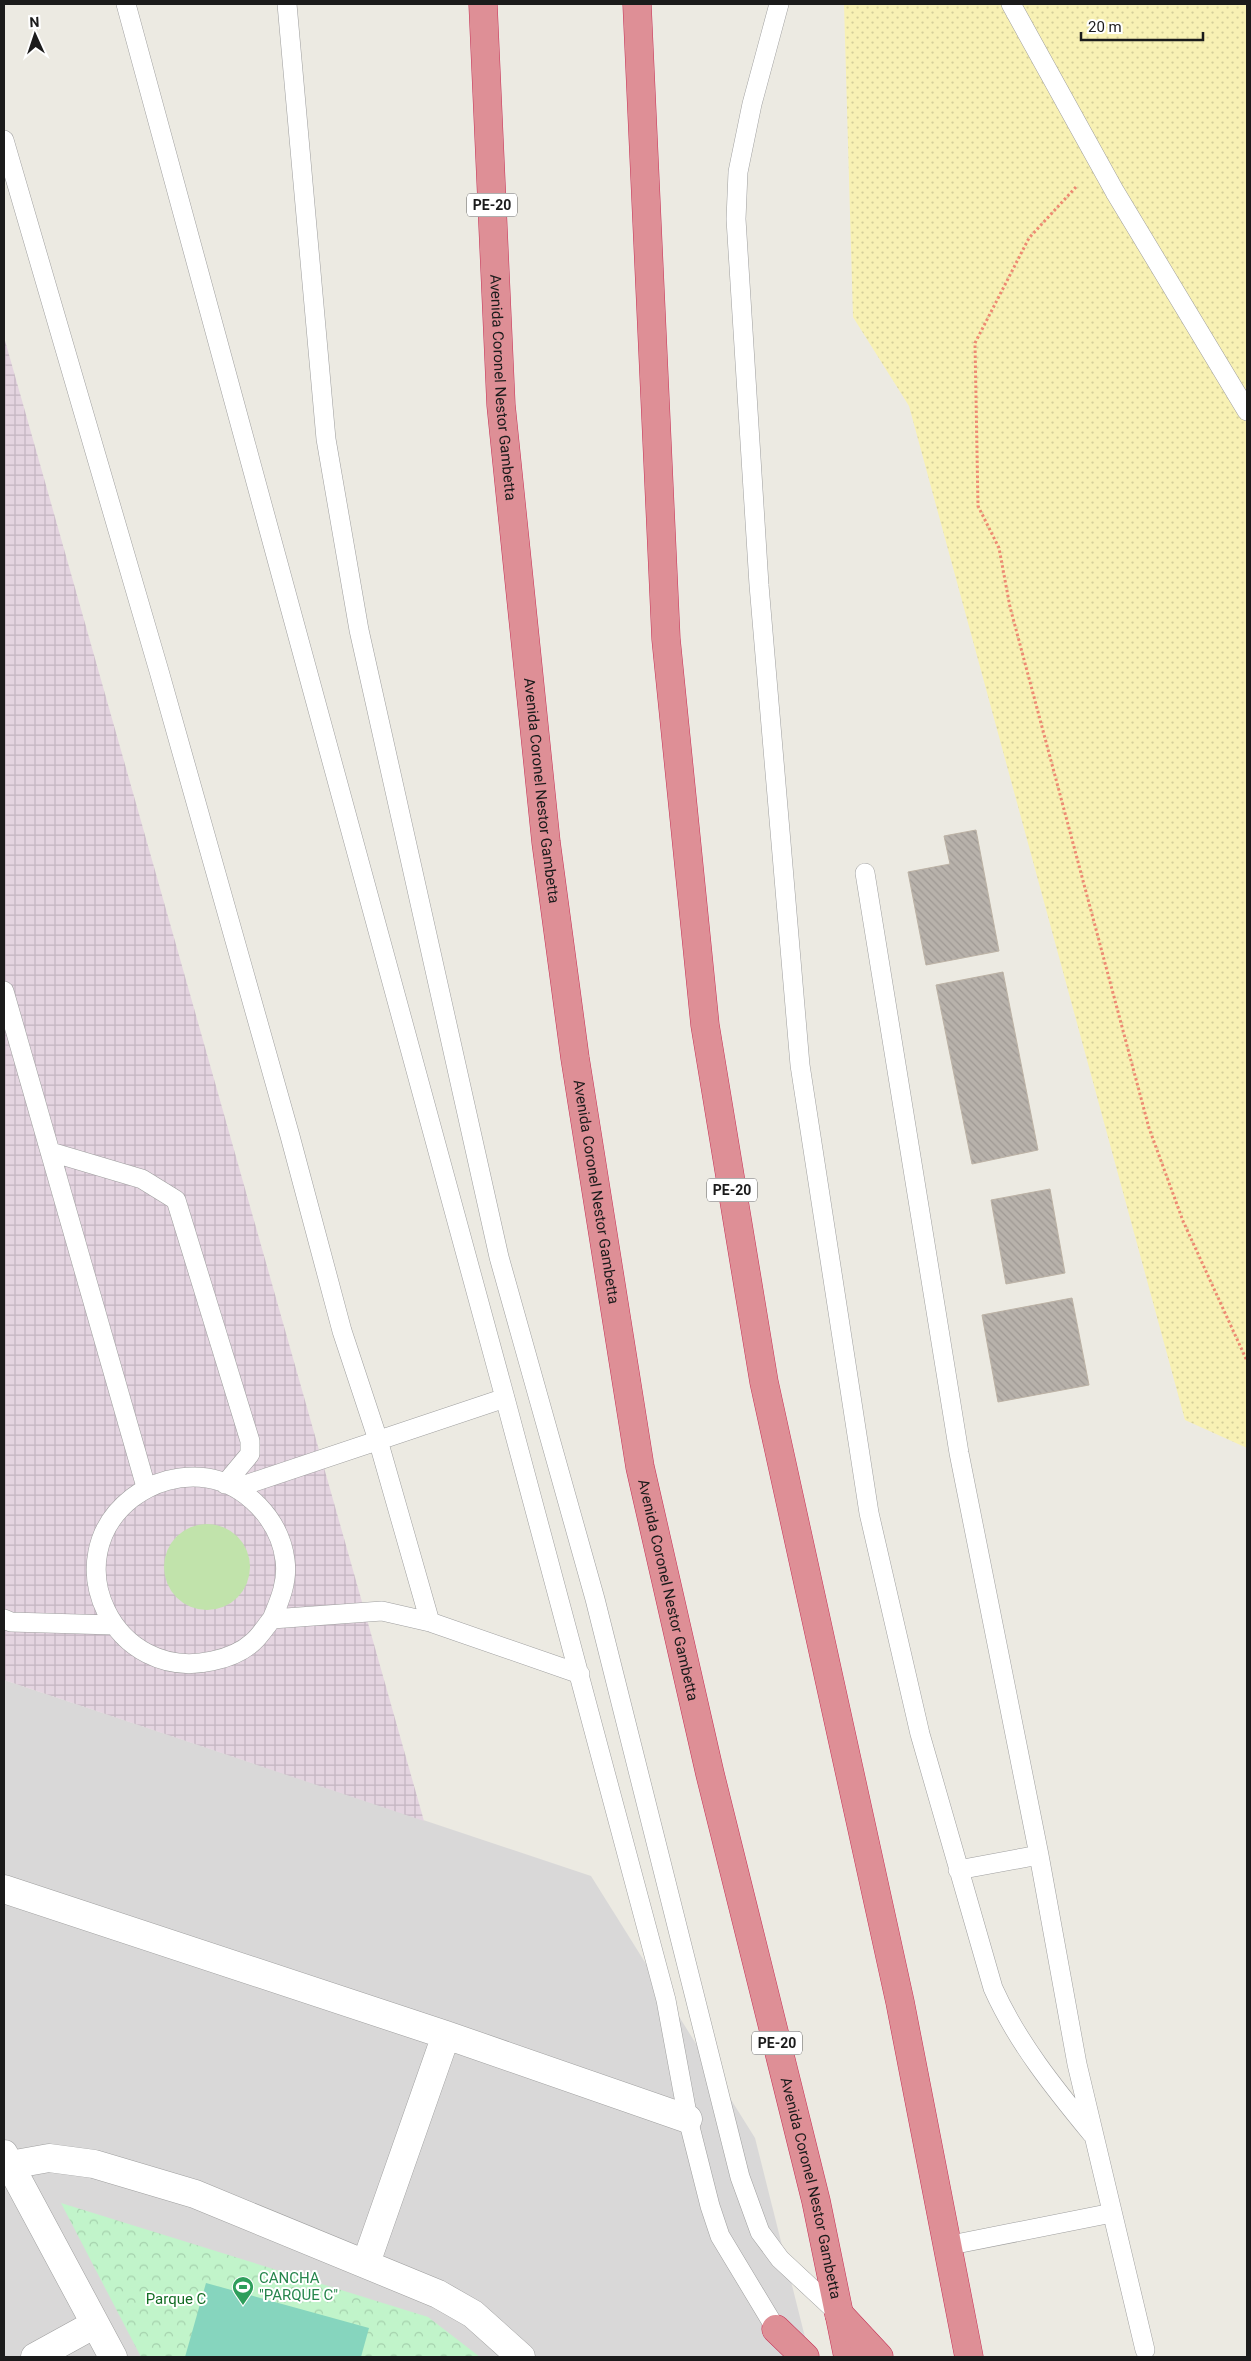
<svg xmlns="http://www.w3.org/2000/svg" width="1251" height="2361" viewBox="0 0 1251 2361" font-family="Roboto,sans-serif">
	<defs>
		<pattern id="industrial-grid" width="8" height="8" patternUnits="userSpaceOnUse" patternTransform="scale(1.25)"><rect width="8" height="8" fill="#e4d4e0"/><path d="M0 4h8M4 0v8" fill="none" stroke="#c3b5c0"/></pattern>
		<pattern id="sand-dots" width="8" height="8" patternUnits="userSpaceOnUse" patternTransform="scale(1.25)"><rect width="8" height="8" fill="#f8f1b4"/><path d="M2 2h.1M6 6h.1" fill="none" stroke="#d4ce9a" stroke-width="1.8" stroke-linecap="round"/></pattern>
		<pattern id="park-crowns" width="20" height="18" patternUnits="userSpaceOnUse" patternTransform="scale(1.25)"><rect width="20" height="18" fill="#c1f4ca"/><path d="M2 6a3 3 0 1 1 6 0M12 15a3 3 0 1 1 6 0" fill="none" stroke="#a5d1ad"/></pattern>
		<pattern id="building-back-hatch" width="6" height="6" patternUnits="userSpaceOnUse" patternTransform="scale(1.25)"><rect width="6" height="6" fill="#b8b2ab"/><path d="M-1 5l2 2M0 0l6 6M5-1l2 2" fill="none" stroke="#9e9893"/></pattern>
	</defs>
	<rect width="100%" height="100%" fill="#eceae2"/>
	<!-- residential -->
	<path fill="#d9d8d8" d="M4,1680L591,1876L755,2138L810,2357H4Z"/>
	<!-- industrial -->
	<path fill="url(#industrial-grid)" d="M4,337L424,1821L4,1680Z"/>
	<!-- grass -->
	<path fill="#c1e3ab" d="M164 1567a43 43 0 1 1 86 0a43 43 0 1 1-86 0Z"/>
	<!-- sand -->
	<path fill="url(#sand-dots)" d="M844,4H1247V1448L1185,1420L909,406L853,317Z"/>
	<!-- park -->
	<path fill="url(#park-crowns)" d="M61,2203L428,2317L480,2357H141Z"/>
	<!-- pitch -->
	<path fill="#86d5be" d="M206,2283L369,2328L361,2357H185Z"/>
	<!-- building -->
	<path fill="url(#building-back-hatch)" stroke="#bcb2a5" d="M976,830L999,951L926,965L908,872L950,864L944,836Z
		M1003,972L1038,1150L972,1164L936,985Z
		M1050,1189L1065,1273L1006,1284L991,1200Z
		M1072,1298L1089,1385L998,1402L982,1315Z"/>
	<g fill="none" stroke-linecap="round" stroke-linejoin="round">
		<!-- lane casing -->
		<g stroke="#9f9f9f" stroke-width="20">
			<path id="lane" d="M126,4L505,1398L666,2000L688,2119L710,2206L720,2236L776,2329
				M287,4L326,439L359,630L499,1257L595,1599L740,2177L760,2232L780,2259L838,2313
				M779,4L752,104L738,172L736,219L759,585L800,1065L869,1513L920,1734L993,1988C1017,2042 1055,2089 1092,2134
				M1011,4L1115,192L1247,411
				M4,140L159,671L290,1136L342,1331L378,1440L430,1622
				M865,873L959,1453L1039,1855L1077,2064L1145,2350
				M4,991L146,1487
				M51,1152L142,1179L176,1200L250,1441V1454L225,1484
				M236,1488L505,1398
				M4,1619L11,1622L113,1625
				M272,1619C280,1600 288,1581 285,1560C280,1520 246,1484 207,1478C180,1474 153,1482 132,1498C54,1559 114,1683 212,1661C227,1658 242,1652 253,1642C260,1636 266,1626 272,1619L382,1611L430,1622L580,1674
				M958,1870L1039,1855
				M946,2246L1112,2213"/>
		</g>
		<!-- street casing -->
		<g stroke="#9f9f9f" stroke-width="29">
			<path id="street" d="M4,1889L446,2035L688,2119
				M4,2154L113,2357
				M4,2169L10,2165L49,2158L94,2164L195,2194L438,2294L473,2314L521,2357
				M366,2263L446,2035
				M35,2357L95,2324"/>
		</g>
		<!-- highway casing -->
		<g stroke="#c63257" stroke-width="29">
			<g id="highway">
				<path id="s1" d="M483,4L501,405L546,842L575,1058L640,1467L710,1774L816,2201L848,2357"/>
				<path d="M637,4L666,639L705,1025L764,1382L900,2002L969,2357"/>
				<path d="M839,2314L879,2357"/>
				<path d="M776,2329L805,2357"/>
			</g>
		</g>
		<!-- path -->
		<path stroke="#ed8a72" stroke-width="3" stroke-dasharray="2.5 2.5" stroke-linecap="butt" d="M1076,187L1029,238L975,343L978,506L999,548L1010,607L1149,1128L1183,1221L1247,1361"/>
		<!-- lane -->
		<use href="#lane" stroke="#fff" stroke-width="19"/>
		<!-- street -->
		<use href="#street" stroke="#fff" stroke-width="28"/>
		<!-- highway -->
		<use href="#highway" stroke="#de8f96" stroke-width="28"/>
	</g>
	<!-- icons -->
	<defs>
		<g id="stadium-pin" transform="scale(1.125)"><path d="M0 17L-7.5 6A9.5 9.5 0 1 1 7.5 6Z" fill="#2e9e5b" stroke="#fff"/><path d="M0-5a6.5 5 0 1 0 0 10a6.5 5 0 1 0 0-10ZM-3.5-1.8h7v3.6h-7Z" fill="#fff"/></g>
	</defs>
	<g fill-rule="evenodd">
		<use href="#stadium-pin" x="243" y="2287"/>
	</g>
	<g text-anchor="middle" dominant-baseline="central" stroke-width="4" stroke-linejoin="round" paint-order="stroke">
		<!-- shield labels -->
		<g fill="#fff" stroke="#5f5f5f" stroke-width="1">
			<rect x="467" y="193.5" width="50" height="23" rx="4"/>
			<rect x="707" y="1178.5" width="50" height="23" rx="4"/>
			<rect x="752" y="2031.5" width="50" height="23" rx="4"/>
		</g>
		<g font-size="14" font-weight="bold" fill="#1b1b1b">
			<text x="492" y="205">PE-20</text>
			<text x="732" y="1190">PE-20</text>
			<text x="777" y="2043">PE-20</text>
		</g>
		<!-- street labels -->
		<g font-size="15" fill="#1b1b1b" stroke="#fff">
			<text stroke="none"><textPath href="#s1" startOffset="384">Avenida Coronel Nestor Gambetta</textPath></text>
			<text stroke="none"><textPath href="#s1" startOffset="789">Avenida Coronel Nestor Gambetta</textPath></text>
			<text stroke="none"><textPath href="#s1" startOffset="1194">Avenida Coronel Nestor Gambetta</textPath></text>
			<text stroke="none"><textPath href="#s1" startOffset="1599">Avenida Coronel Nestor Gambetta</textPath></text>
			<text stroke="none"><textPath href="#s1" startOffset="2214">Avenida Coronel Nestor Gambetta</textPath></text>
		</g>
		<!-- leisure labels -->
		<g font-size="15" fill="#27864d" stroke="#fff" text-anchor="start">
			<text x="259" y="2278">CANCHA<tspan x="259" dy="17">"PARQUE C"</tspan></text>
		</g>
		<!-- park labels -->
		<g font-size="15" fill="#146e25" stroke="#fff">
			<text x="176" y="2299">Parque C</text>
		</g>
	</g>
	<!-- border -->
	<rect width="1251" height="2361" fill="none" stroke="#1b1b1b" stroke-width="10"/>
	<!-- north arrow -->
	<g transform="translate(35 35) rotate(357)" stroke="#ffffff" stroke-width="4" paint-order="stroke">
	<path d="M0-4L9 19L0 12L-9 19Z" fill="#1b1b1b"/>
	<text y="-8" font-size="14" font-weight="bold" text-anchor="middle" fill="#1b1b1b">N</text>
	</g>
	<!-- scale -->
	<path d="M1081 32v8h122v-8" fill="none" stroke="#1b1b1b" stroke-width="2.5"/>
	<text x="1088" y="32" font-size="15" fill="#1b1b1b" stroke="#ffffff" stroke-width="4" paint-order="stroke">20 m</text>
</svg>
